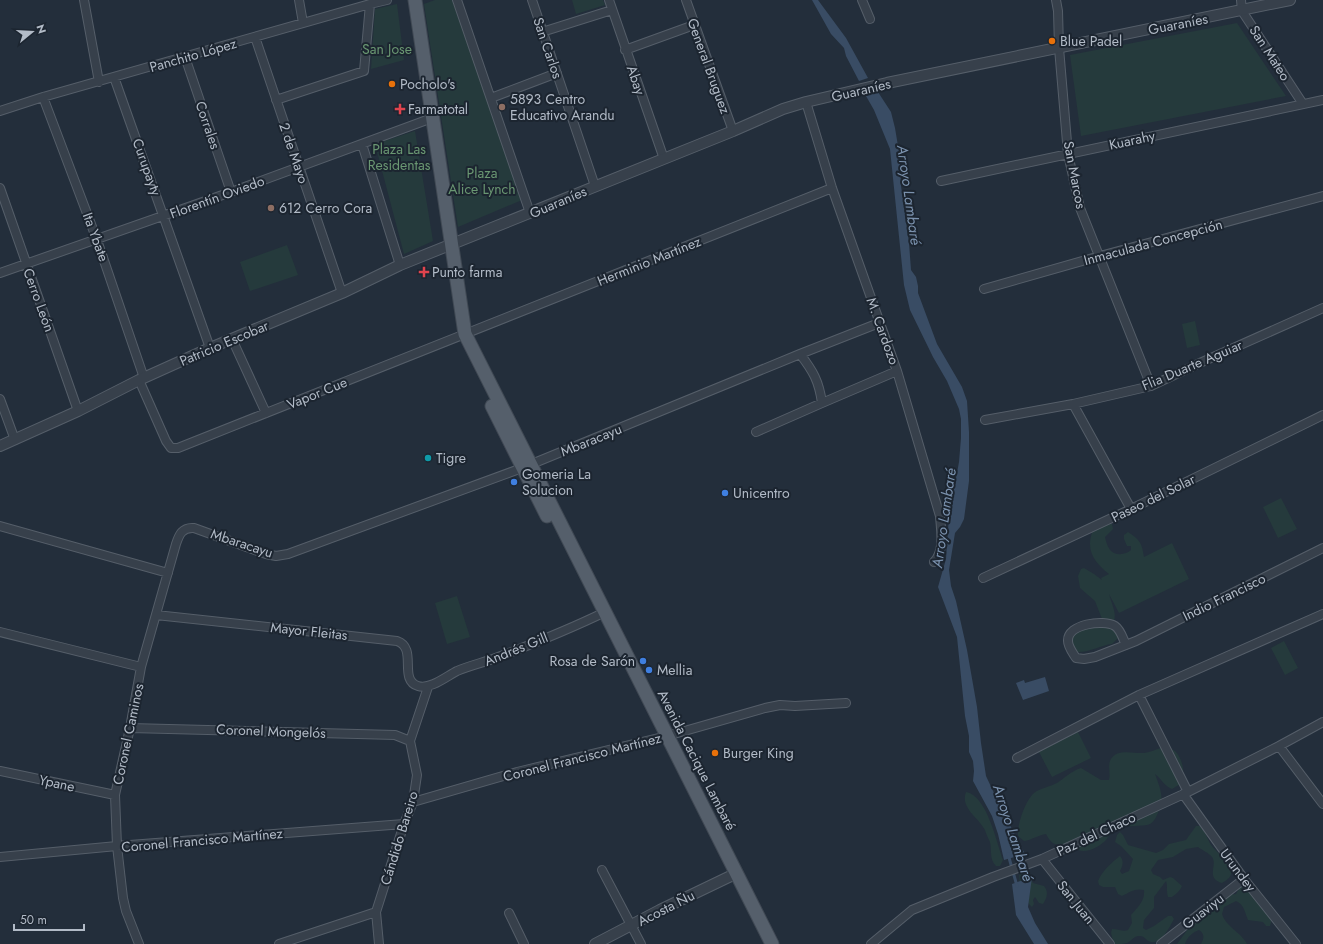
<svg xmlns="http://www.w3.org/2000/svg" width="1323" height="944" viewBox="0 0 1323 944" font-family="Jost,sans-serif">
	<rect width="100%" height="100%" fill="#232e3b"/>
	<!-- green -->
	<path fill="#253a3c" d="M435,0H452L522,200L458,227L424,4Z
		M572,0H603L605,5L576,14Z
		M397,4L404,60L371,69L375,9Z
		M1237,23L1286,96L1081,136L1070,55Z
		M415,131L433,241L404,254L375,144Z
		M287,245L298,275L250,291L240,262Z
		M1195,321L1200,345L1187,348L1182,324Z
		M1281,498L1297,529L1278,538L1263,507Z
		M1107,524H1112L1113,529L1105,537C1106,541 1107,546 1110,550C1115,556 1126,555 1131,550V546H1127L1124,539V535L1128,532C1140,540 1142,543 1144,557L1172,543L1189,579L1119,613L1109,594C1111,603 1118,614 1113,623L1118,638L1112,644C1101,645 1088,653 1077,652L1071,646V634C1075,632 1079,629 1084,628C1091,626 1098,631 1104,624L1095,601L1080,588L1078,576L1081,569L1084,568L1094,574L1102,580L1101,578L1109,574C1094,562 1085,550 1093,530Z
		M457,596L470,637L447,644L435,603Z
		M1284,641L1298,668L1285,675L1271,648Z
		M1078,732L1091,758L1052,777L1039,752Z
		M1166,747C1168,748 1172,749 1175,751C1183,759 1185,773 1182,783L1172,789C1163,785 1162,779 1155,774C1161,790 1165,799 1157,815C1155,820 1152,824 1147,825C1136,827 1123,824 1114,831C1111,833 1108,837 1106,840C1100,846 1088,854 1078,850C1075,849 1074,846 1071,845C1057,843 1054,849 1046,834C1038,835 1032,840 1024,841L1018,836C1017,825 1025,801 1034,793C1040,788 1050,787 1057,783C1065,778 1071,771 1081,768L1101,780H1109C1111,773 1107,765 1111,759C1117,748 1135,754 1144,753C1152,752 1158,748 1166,747Z
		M966,792C987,795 997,844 1003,860L1000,866H996C989,859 992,850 990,842C988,838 986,834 985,830C978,817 960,808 966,792Z
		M1196,826H1200C1205,831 1207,838 1211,845C1220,857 1245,871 1222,883C1205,878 1218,865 1212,857C1209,853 1202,850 1198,847L1186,849L1173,857L1158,860L1151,870L1153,874L1160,877L1163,880L1170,877L1173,878L1182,886C1180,891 1176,894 1172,897H1168C1166,891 1168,886 1166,881L1154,897V908L1144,920L1143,928L1146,930L1154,926L1168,916H1172L1174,919C1170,926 1162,944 1151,942C1146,941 1145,935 1138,936C1133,937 1131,941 1127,943C1124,944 1119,944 1115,944L1113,941L1111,933L1112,929C1118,929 1123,932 1128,930L1132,923L1131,915C1138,907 1145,901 1144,890C1135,888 1130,892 1122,896L1118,894L1115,887H1103L1099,885L1098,881C1102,871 1112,862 1120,856C1124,861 1123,865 1120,871L1122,874L1129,871L1133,859L1121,846L1115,842L1117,835L1120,832L1123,835L1128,845L1156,853L1163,850L1169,844L1186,840Z
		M1020,872C1029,871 1030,877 1033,883L1044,886C1049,892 1047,898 1043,904L1039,903L1035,897L1033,900L1034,904L1032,907L1029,904C1024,896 1017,882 1020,872Z
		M1244,885L1272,919L1270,926H1266L1263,922L1248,920C1245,913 1244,904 1236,901L1224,907L1222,914C1226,927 1241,932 1247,944H1201C1204,938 1205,934 1199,930C1193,932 1187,937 1185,944H1177L1191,925L1194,919C1206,914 1215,915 1219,901L1228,895L1236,894L1240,887Z"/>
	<!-- water -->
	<path fill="#394c64" d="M812,0H818L846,38L868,78L859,81L846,56L844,48L831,34Z
		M878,92L891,112L895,128L900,158L901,186L909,243L911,270L916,277L918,286V293L937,344L962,387L967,401L969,432V481L964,519L960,527L955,533L949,570L951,586L956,601L967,650L977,707L981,743L986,776L1001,808L1025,854L1004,860L998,834L992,816L973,781L974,771L973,761L969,752V736L965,716L957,637L938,587L946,559L949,516L959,462L961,438V419L959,409L947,381L933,357L910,310L904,285L890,149L874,110L866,96Z
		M1045,677L1049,691L1023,700L1016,683L1024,680L1025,683Z
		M1032,877L1028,907L1035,923L1048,944H1034L1016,915L1012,884Z"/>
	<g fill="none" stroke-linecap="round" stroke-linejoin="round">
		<!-- stream -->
		<path stroke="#394c64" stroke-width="3" d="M1008,854L1017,886"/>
		<!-- minor casing -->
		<g stroke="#555e69" stroke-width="10">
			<path id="minor" d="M84,0L99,82
				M299,0L303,23
				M457,0L530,213
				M532,0L595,186
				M609,0L664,159
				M686,0L733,131
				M862,0L870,19
				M1056,0L1058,11L1059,48L1068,154L1080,208L1151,386
				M1241,0L1242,11L1303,104
				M542,32L612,10
				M255,37L342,293
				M625,50L694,25
				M185,57L231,192
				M114,77L210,348
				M43,97L97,240L144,378
				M491,98L557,73
				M276,100L364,71L370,4
				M806,102L832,188L897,371L940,516C941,531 945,550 934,562
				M0,111L43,97L370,4L387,0
				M362,144L400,265
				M941,181L1323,100
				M0,188L78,411
				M0,273L231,192L424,121L432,117
				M984,289L1100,256L1323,196
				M232,339L266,413
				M800,354C813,371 819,381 822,403
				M139,380L166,441L171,448H178L832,188
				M0,399L15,440
				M1073,404L1131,509
				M985,420L1073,404L1151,386L1202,362L1323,308
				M756,432L822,403L897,371
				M0,526L168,573
				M983,578L1131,509L1323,415
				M156,615L397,641C418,648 398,680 418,686C430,690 447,676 457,671C471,665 486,662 501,656C535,643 572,628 605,612
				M0,632L141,667
				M1126,645C1123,639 1121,630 1115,626C1104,619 1067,624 1068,641C1068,647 1073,653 1076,658L1084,659L1095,657L1136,641L1323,548
				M1139,695L1188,792
				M130,728L395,735L410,741
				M1279,746L1323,804
				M1017,758L1139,695L1323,614
				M0,771L115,795
				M1183,794L1244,879L1296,944
				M413,802L517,772L667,736L765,708L780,705L795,706L846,703
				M0,857L117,846L404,824
				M1042,859L1110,944
				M602,870L641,944
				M509,913L524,944
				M139,944L126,911L123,898L117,846L115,795L130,728L141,667L176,544C179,535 182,527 194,528L266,554L276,556L288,554L522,468L800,354L879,323
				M279,944L376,912
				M379,944L376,912L404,824L413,802L417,775L410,741L428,687
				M871,944L912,910L993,877L1042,859L1188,792L1279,746L1323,722
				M1161,944L1244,879"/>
		</g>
		<!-- tertiary casing -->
		<g stroke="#555e69" stroke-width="12">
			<path id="tertiary" d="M0,446L78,411L139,380L210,348L342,293L400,265L733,131L783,109L806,102L887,83L1290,0
				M595,944L660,910L737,873"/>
		</g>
		<!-- primary casing -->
		<g stroke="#404954" stroke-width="15">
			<path id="primary" d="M415,0L465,334L772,944
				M492,406L547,516"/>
		</g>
		<!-- minor -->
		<use href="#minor" stroke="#37404b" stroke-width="8"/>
		<!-- tertiary -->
		<use href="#tertiary" stroke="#37404b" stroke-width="10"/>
		<!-- primary -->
		<use href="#primary" stroke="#555f6b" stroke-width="13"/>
	</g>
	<!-- markers -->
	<g fill="#e8710a" stroke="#1c2530" stroke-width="1.5">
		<circle cx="1052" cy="41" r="4"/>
		<circle cx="392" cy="84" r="4"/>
		<circle cx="715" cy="753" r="4"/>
	</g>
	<g fill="#8d6e63" stroke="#1c2530" stroke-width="1.5">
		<circle cx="502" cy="107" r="4"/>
		<circle cx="271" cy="208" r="4"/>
	</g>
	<g fill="#e0444e" stroke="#1c2530" stroke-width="1.5">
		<path d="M398 103h4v4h4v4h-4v4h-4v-4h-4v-4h4z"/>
		<path d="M422 266h4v4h4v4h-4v4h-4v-4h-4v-4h4z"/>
	</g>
	<circle fill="#0f9aa8" stroke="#1c2530" stroke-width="1.5" cx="428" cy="458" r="4"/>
	<g fill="#3f7fe0" stroke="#1c2530" stroke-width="1.5">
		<circle cx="514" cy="482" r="4"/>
		<circle cx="725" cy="493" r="4"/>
		<circle cx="643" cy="661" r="4"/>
		<circle cx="649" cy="670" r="4"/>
	</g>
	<g text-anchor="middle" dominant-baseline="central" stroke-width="4" stroke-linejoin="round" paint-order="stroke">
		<!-- street labels -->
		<g font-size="14" fill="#b2bbc7" stroke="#1c2530">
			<text transform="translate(1178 24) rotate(-11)">Guaraníes</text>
			<text transform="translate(548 48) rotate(71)">San Carlos</text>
			<text transform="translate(1270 53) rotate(57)">San Mateo</text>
			<text transform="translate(193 55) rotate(-16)">Panchito López</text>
			<text transform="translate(709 66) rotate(70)">General Bruguez</text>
			<text transform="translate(636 80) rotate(71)">Abay</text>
			<text transform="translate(861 90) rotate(-13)">Guaraníes</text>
			<text transform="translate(208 125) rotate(71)">Corrales</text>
			<text transform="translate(1132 140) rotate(-12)">Kuarahy</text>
			<text transform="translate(294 153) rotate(71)">2 de Mayo</text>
			<text transform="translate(147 167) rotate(70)">Curupayty</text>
			<text transform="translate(1075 175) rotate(79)">San Marcos</text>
			<text transform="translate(217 197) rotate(-20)">Florentín Oviedo</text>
			<text transform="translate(558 202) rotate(-23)">Guaraníes</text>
			<text transform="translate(96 237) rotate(70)">Ita Ybate</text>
			<text transform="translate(1153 242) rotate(-15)">Inmaculada Concepción</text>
			<text transform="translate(649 261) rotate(-22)">Herminio Martínez</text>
			<text transform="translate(39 300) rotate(70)">Cerro León</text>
			<text transform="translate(883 331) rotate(70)">M. Cardozo</text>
			<text transform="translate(224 343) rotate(-23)">Patricio Escobar</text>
			<text transform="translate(1192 365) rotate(-23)">Flia Duarte Aguiar</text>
			<text transform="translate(317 393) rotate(-22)">Vapor Cue</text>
			<text transform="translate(591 440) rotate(-22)">Mbaracayu</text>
			<text transform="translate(1153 498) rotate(-26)">Paseo del Solar</text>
			<text transform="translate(242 543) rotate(18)">Mbaracayu</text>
			<text transform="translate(1224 597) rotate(-26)">Indio Francisco</text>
			<text transform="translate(309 631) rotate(6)">Mayor Fleitas</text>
			<text transform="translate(516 649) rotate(-22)">Andrés Gill</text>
			<text transform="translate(271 731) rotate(2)">Coronel Mongelós</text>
			<text transform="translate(128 734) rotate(-78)">Coronel Caminos</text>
			<text transform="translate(582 757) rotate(-14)">Coronel Francisco Martínez</text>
			<text transform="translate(697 760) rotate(63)">Avenida Cacique Lambaré</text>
			<text transform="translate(57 783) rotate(12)">Ypane</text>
			<text transform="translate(1096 834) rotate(-25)">Paz del Chaco</text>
			<text transform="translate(399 838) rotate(-73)">Cándido Bareiro</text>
			<text transform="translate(202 840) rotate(-5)">Coronel Francisco Martínez</text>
			<text transform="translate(1238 870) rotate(53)">Urundey</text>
			<text transform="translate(1076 902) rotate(51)">San Juan</text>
			<text transform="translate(666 908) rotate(-27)">Acosta Ñu</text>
			<text transform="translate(1203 911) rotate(-38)">Guaviyu</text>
		</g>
		<!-- poi labels -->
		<g font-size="14" fill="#b2bbc7" stroke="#1c2530" text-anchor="start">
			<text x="1060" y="41">Blue Padel</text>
			<text x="400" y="84">Pocholo's</text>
			<text x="510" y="99">5893 Centro<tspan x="510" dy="16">Educativo Arandu</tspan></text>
			<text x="408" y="109">Farmatotal</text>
			<text x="279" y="208">612 Cerro Cora</text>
			<text x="432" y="272">Punto farma</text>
			<text x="436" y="458">Tigre</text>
			<text x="522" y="474">Gomeria La<tspan x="522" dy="16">Solucion</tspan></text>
			<text x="733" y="493">Unicentro</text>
			<text x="635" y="661" text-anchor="end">Rosa de Sarón</text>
			<text x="657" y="670">Mellia</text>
			<text x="723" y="753">Burger King</text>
		</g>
		<!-- park labels -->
		<g font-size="14" fill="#6a9772" stroke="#1c2530">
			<text x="387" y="49">San Jose</text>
			<text x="399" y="149">Plaza Las<tspan x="399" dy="16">Residentas</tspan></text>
			<text x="482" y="173">Plaza<tspan x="482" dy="16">Alice Lynch</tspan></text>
		</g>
		<!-- water labels -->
		<g font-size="15" font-style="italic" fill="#7b92ae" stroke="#1c2530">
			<text transform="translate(909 195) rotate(82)">Arroyo Lambaré</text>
			<text transform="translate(944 518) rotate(-82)">Arroyo Lambaré</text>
			<text transform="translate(1013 833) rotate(72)">Arroyo Lambaré</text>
		</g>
	</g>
	<!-- north arrow -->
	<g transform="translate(32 32) rotate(72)" stroke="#1c2530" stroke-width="3" paint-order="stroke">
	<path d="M0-3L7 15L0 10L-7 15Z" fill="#b2bbc7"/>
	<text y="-6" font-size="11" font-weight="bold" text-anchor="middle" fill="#b2bbc7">N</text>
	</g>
	<!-- scale -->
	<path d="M14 924v6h70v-6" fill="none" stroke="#b2bbc7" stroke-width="2"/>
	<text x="20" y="924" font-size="12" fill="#b2bbc7" stroke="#1c2530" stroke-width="3" paint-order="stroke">50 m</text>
</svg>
